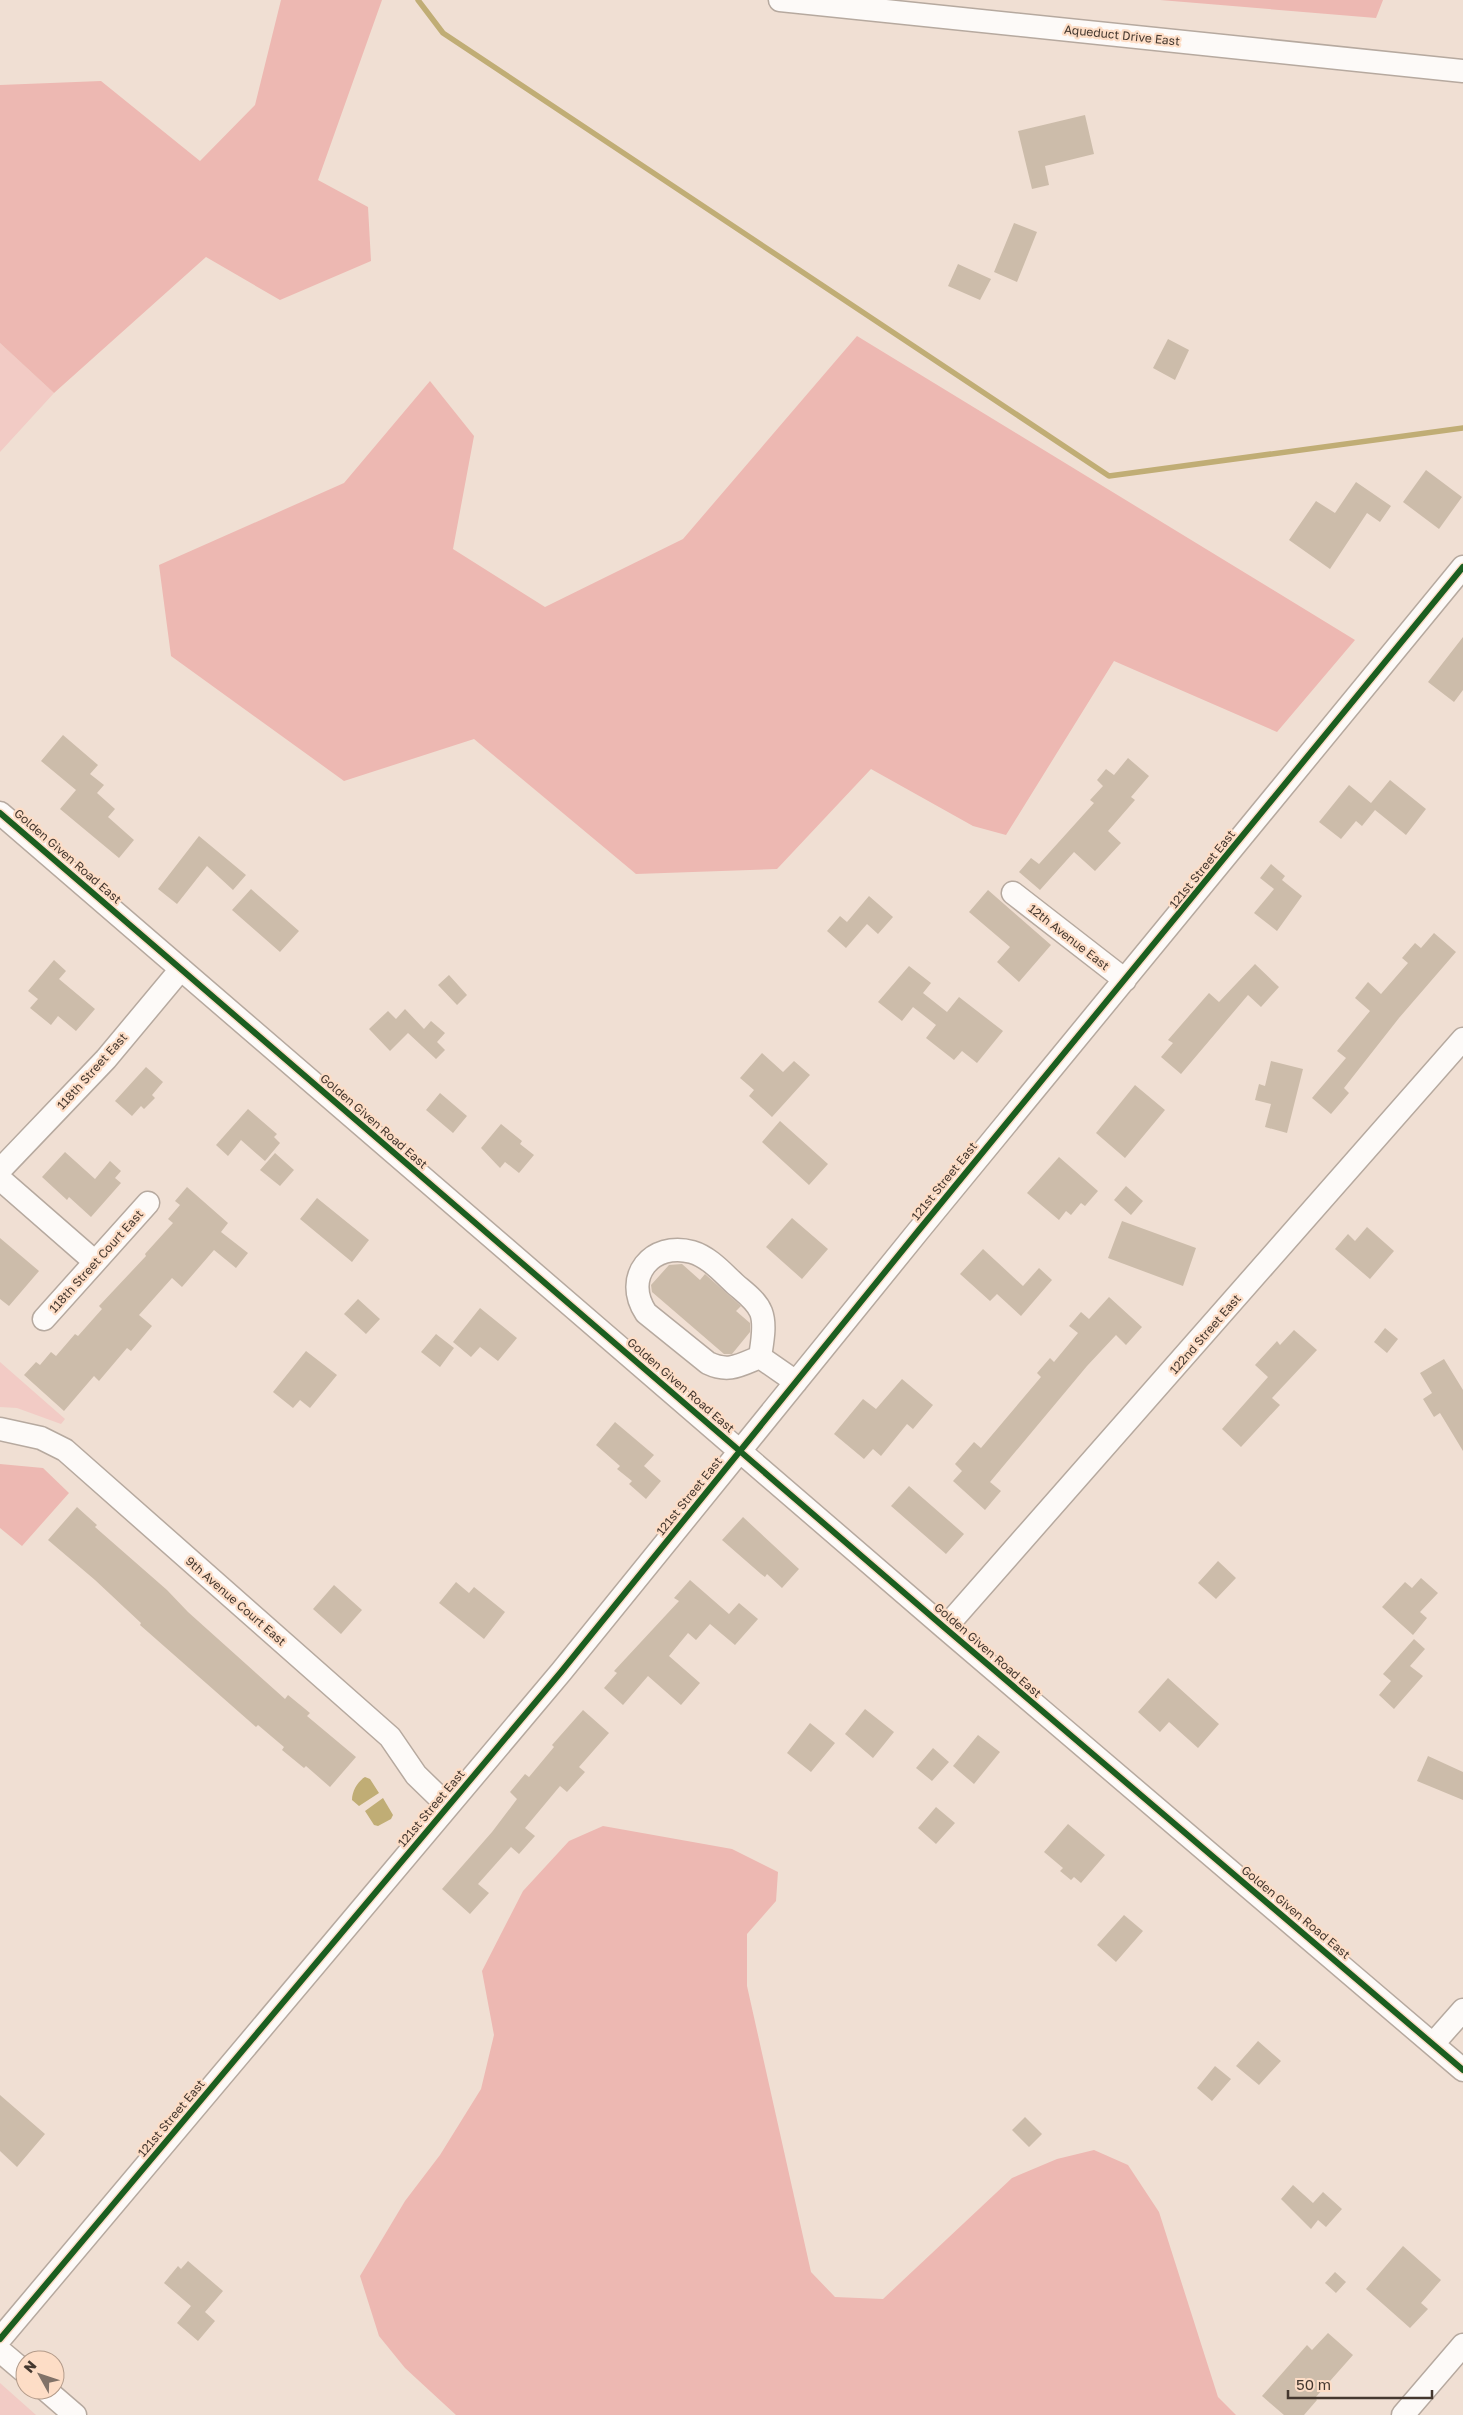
<svg xmlns="http://www.w3.org/2000/svg" width="1463" height="2415" viewBox="0 0 1463 2415" font-family="'Golos Text',sans-serif">
	<rect width="100%" height="100%" fill="#f0dfd3"/>
	<!-- green -->
	<path fill="#f2cbc5" d="M0,343L54,393L0,452Z
		M0,1362L65,1419L61,1424L17,1408L0,1407Z
		M0,2383L36,2415H0Z"/>
	<!-- forest -->
	<path fill="#edb8b2" d="M281,0H382L318,180L368,207L371,261L280,300L206,257L54,393L0,343V85L101,81L200,161L255,105Z
		M1160,0H1383L1376,18Z
		M857,336L1355,640L1277,732L1114,661L1006,835L973,826L871,769L777,869L636,874L474,739L344,781L171,656L159,565L344,483L430,381L474,436L453,549L545,607L683,539Z
		M0,1464L43,1468L69,1493L22,1546L0,1528Z
		M603,1826L732,1849L778,1872L776,1901L747,1934V1986L811,2272L835,2297L883,2299L1012,2178L1057,2159L1094,2150L1128,2165L1159,2212L1218,2397L1236,2415H456L405,2368L379,2336L360,2276L405,2201L440,2155L481,2089L494,2035L482,1971L523,1891L569,1841Z"/>
	<!-- water -->
	<path fill="#c0ad75" d="M365,1777L370,1779L379,1793L359,1806L352,1800C352,1791 358,1781 365,1777Z
		M383,1798L393,1815L391,1819L378,1826L374,1825L365,1811Z"/>
	<g fill="none" stroke-linecap="round" stroke-linejoin="round">
		<!-- stream -->
		<path stroke="#c0ad75" stroke-width="5.5" d="M418,0L443,33L1109,476L1463,428"/>
	</g>
	<!-- building -->
	<path fill="#ccbcaa" d="M1085,115L1094,154L1045,166L1049,185L1032,189L1018,131Z
		M1014,223L1037,232L1017,282L994,272Z
		M958,264L991,279L980,300L948,286Z
		M1168,339L1189,350L1175,380L1153,368Z
		M1426,470L1462,497L1439,529L1403,502Z
		M1356,482L1391,506L1380,522L1367,513L1330,569L1289,540L1316,501L1335,513Z
		M1463,637V690L1454,702L1428,682Z
		M63,735L98,765L90,774L104,785L97,793L115,809L108,817L134,840L119,858L60,809L76,790L41,761Z
		M1128,758L1149,776L1131,797L1135,800L1108,831L1121,843L1095,871L1074,852L1040,890L1019,872L1031,858L1039,864L1094,803L1090,800L1103,786L1097,780L1106,769L1114,775Z
		M1390,780L1426,809L1406,835L1375,810L1362,826L1356,821L1341,839L1319,822L1349,785L1371,803Z
		M199,836L246,875L233,890L207,866L177,904L158,889Z
		M1271,864L1285,876L1282,880L1302,896L1277,931L1254,913L1274,889L1260,878Z
		M251,889L299,931L280,952L232,910Z
		M988,890L1051,945L1019,982L997,962L1010,947L969,912Z
		M869,896L893,917L878,934L867,924L846,948L827,931L840,916L847,922Z
		M1434,933L1456,952L1399,1018L1344,1088L1349,1093L1331,1114L1312,1098L1346,1058L1337,1051L1370,1011L1355,998L1368,982L1381,994L1408,963L1402,958L1415,943L1421,948Z
		M54,960L66,971L59,979L95,1009L76,1031L58,1016L51,1025L30,1008L38,999L28,991Z
		M1255,964L1279,987L1261,1007L1248,995L1181,1074L1161,1057L1173,1043L1168,1040L1209,993L1219,1002Z
		M909,966L931,983L923,993L947,1012L959,997L1003,1031L977,1063L962,1051L954,1060L926,1038L936,1025L913,1007L902,1021L878,1002Z
		M449,975L467,995L457,1005L438,985Z
		M405,1009L424,1029L431,1021L445,1033L437,1042L445,1050L436,1059L408,1033L390,1051L369,1029L388,1011L396,1019Z
		M762,1053L783,1072L794,1061L810,1075L772,1117L749,1096L754,1090L740,1078Z
		M1271,1061L1303,1069L1287,1133L1265,1127L1271,1104L1255,1100L1259,1084L1265,1086Z
		M146,1067L163,1082L152,1095L155,1098L144,1109L141,1106L132,1116L115,1101Z
		M1135,1085L1165,1110L1125,1158L1096,1133Z
		M440,1093L467,1116L453,1133L426,1110Z
		M248,1109L277,1134L274,1137L280,1143L265,1161L241,1140L228,1156L216,1145Z
		M780,1121L828,1164L809,1185L762,1142Z
		M501,1124L522,1141L520,1144L534,1155L519,1173L505,1162L500,1168L481,1148Z
		M65,1152L95,1179L110,1161L121,1171L115,1178L121,1183L91,1217L69,1197L67,1200L42,1177Z
		M275,1153L294,1170L280,1186L260,1170Z
		M1059,1157L1098,1191L1085,1206L1081,1203L1071,1215L1066,1211L1059,1220L1027,1193Z
		M1126,1186L1143,1201L1131,1215L1114,1200Z
		M187,1187L228,1223L221,1232L248,1253L236,1268L214,1250L182,1287L172,1278L139,1315L152,1326L131,1351L127,1348L99,1381L94,1376L64,1411L24,1375L36,1362L40,1365L51,1352L56,1356L75,1334L78,1336L102,1309L99,1306L146,1256L145,1254L173,1223L168,1219L180,1205L175,1201Z
		M317,1198L369,1240L352,1262L300,1219Z
		M792,1218L828,1249L802,1279L766,1247Z
		M1122,1221L1196,1248L1183,1286L1108,1258Z
		M1367,1227L1394,1251L1370,1279L1335,1249L1348,1234L1355,1241Z
		M0,1238L39,1271L9,1306L0,1299Z
		M983,1249L1023,1286L1039,1268L1052,1280L1021,1316L997,1294L990,1301L960,1274Z
		M682,1264L700,1280L705,1274L741,1306L736,1311L750,1323V1332L732,1354H724L652,1292L651,1285L669,1265Z
		M1109,1297L1142,1327L1126,1345L1116,1335L1087,1366L990,1482L1001,1491L985,1510L953,1481L962,1471L955,1464L974,1442L981,1448L1041,1377L1037,1373L1050,1358L1054,1362L1078,1333L1069,1326L1081,1312L1089,1319Z
		M358,1299L380,1319L366,1334L344,1314Z
		M480,1308L517,1338L498,1361L480,1347L471,1357L453,1342Z
		M1385,1328L1398,1339L1387,1353L1374,1342Z
		M1294,1330L1317,1350L1272,1398L1280,1405L1241,1447L1222,1429L1268,1377L1255,1365L1277,1341L1280,1345Z
		M436,1334L454,1348L440,1367L421,1352Z
		M306,1351L337,1375L310,1408L300,1400L293,1408L273,1392Z
		M1444,1359L1463,1390V1451L1440,1413L1434,1417L1423,1399L1432,1393L1420,1373Z
		M902,1379L933,1405L913,1429L907,1424L881,1456L873,1449L864,1459L834,1434L863,1399L876,1409Z
		M615,1422L654,1455L644,1466L661,1481L646,1499L629,1484L632,1481L617,1469L620,1466L596,1445Z
		M909,1486L964,1534L946,1554L891,1506Z
		M77,1507L97,1525L95,1527L167,1590L188,1612L285,1699L288,1695L310,1713L307,1716L356,1757L330,1787L306,1766L304,1768L282,1750L284,1747L258,1725L256,1727L140,1625L141,1623L95,1580L48,1540Z
		M743,1517L799,1569L782,1588L767,1574L765,1577L761,1574L722,1540Z
		M1218,1561L1236,1578L1216,1599L1198,1583Z
		M1421,1578L1438,1593L1420,1612L1427,1618L1413,1635L1382,1607L1405,1582L1412,1588Z
		M690,1580L729,1614L739,1603L758,1619L735,1645L710,1624L696,1640L688,1633L669,1656L700,1683L681,1705L648,1676L623,1705L604,1688L617,1673L614,1671L679,1601L674,1598Z
		M456,1582L469,1593L474,1587L505,1612L484,1639L439,1603Z
		M334,1585L362,1610L341,1634L313,1609Z
		M1414,1639L1425,1649L1410,1666L1423,1676L1394,1709L1379,1695L1391,1681L1383,1674Z
		M1168,1678L1219,1724L1198,1748L1169,1722L1160,1732L1138,1712Z
		M865,1709L894,1732L873,1758L845,1734Z
		M583,1710L609,1733L579,1767L585,1772L567,1792L560,1786L525,1828L535,1836L519,1854L511,1847L478,1884L489,1893L470,1914L442,1889L492,1832L517,1799L510,1792L525,1774L529,1777L554,1747L552,1745Z
		M810,1723L835,1743L811,1772L787,1753Z
		M978,1735L1000,1752L974,1784L953,1766Z
		M933,1748L949,1762L932,1781L916,1768Z
		M1428,1756L1463,1772V1800L1417,1781Z
		M936,1807L955,1823L936,1844L918,1828Z
		M1068,1824L1105,1855L1081,1883L1074,1877L1071,1880L1060,1871L1063,1868L1044,1852Z
		M1124,1915L1143,1931L1116,1962L1097,1945Z
		M1258,2041L1281,2061L1259,2085L1236,2066Z
		M1215,2066L1231,2079L1212,2101L1197,2088Z
		M0,2095L45,2134L17,2167L0,2151Z
		M1025,2117L1042,2134L1029,2147L1012,2130Z
		M1293,2185L1313,2203L1323,2192L1342,2209L1326,2227L1318,2220L1311,2229L1281,2199Z
		M1403,2246L1441,2280L1421,2303L1428,2309L1410,2328L1366,2289Z
		M188,2261L223,2291L205,2312L215,2321L198,2341L177,2323L191,2306L164,2283L178,2266L181,2269Z
		M1335,2272L1346,2282L1336,2293L1325,2283Z
		M1328,2333L1353,2355L1315,2398L1317,2400L1304,2415H1284L1262,2396L1307,2345L1312,2350Z"/>
	<g fill="none" stroke-linecap="round" stroke-linejoin="round">
		<!-- minor casing -->
		<g stroke="#b6a99f" stroke-width="25">
			<path id="minor" d="M780,0L1463,71
				M0,813L945,1628L1463,2070
				M1013,893L1125,980
				M0,1170L106,1059L181,969
				M0,1179L94,1261
				M44,1319L148,1203
				M760,1357C762,1343 766,1325 761,1312C756,1300 744,1292 735,1284C722,1272 709,1257 692,1252C652,1241 622,1277 646,1313L708,1363C729,1373 740,1365 760,1357L796,1382
				M0,1429L41,1438L65,1450L390,1737L416,1775L448,1806
				M945,1628L1463,1039
				M1433,2044L1463,2010
				M0,2339L561,1672L919,1230L1463,567
				M0,2351L25,2372
				M46,2390L75,2415
				M1403,2415L1463,2345"/>
		</g>
		<!-- minor -->
		<use href="#minor" stroke="#fdfaf8" stroke-width="22"/>
		<!-- cycleway casing -->
		<g stroke="#fdddc6" stroke-width="9">
			<path id="cycleway" d="M0,813L945,1628L1463,2070
				M0,2339L561,1672L919,1230L1463,567"/>
		</g>
		<!-- cycleway -->
		<use href="#cycleway" stroke="#1b5e20" stroke-width="6"/>
	</g>
	<g text-anchor="middle" dominant-baseline="central" stroke-width="4.5" stroke-linejoin="round" paint-order="stroke">
		<!-- street labels -->
		<g font-size="12" fill="#45382f" stroke="#fdddc6">
			<text transform="translate(1122 35) rotate(6)">Aqueduct Drive East</text>
			<text transform="translate(68 856) rotate(41)">Golden Given Road East</text>
			<text transform="translate(1202 869) rotate(-51)">121st Street East</text>
			<text transform="translate(1069 937) rotate(38)">12th Avenue East</text>
			<text transform="translate(92 1071) rotate(-48)">118th Street East</text>
			<text transform="translate(374 1121) rotate(41)">Golden Given Road East</text>
			<text transform="translate(944 1181) rotate(-51)">121st Street East</text>
			<text transform="translate(96 1261) rotate(-48)">118th Street Court East</text>
			<text transform="translate(1205 1334) rotate(-49)">122nd Street East</text>
			<text transform="translate(681 1385) rotate(41)">Golden Given Road East</text>
			<text transform="translate(689 1496) rotate(-51)">121st Street East</text>
			<text transform="translate(236 1601) rotate(41)">9th Avenue Court East</text>
			<text transform="translate(988 1650) rotate(41)">Golden Given Road East</text>
			<text transform="translate(431 1808) rotate(-50)">121st Street East</text>
			<text transform="translate(1296 1912) rotate(40)">Golden Given Road East</text>
			<text transform="translate(171 2118) rotate(-50)">121st Street East</text>
		</g>
	</g>
	<!-- north arrow -->
	<g transform="translate(40 2375) rotate(310)"><circle r="24" fill="#fdddc6" stroke="#b39b8a"/>
	<path d="M0-4L9 19L0 12L-9 19Z" fill="#817268"/>
	<text y="-8" font-size="14" font-weight="bold" text-anchor="middle" fill="#45382f">N</text>
	</g>
	<!-- scale -->
	<path d="M1288 2390v8h144v-8" fill="none" stroke="#45382f" stroke-width="2.5"/>
	<text x="1296" y="2390" font-size="15" fill="#45382f" stroke="#fdddc6" stroke-width="4" paint-order="stroke">50 m</text>
</svg>
